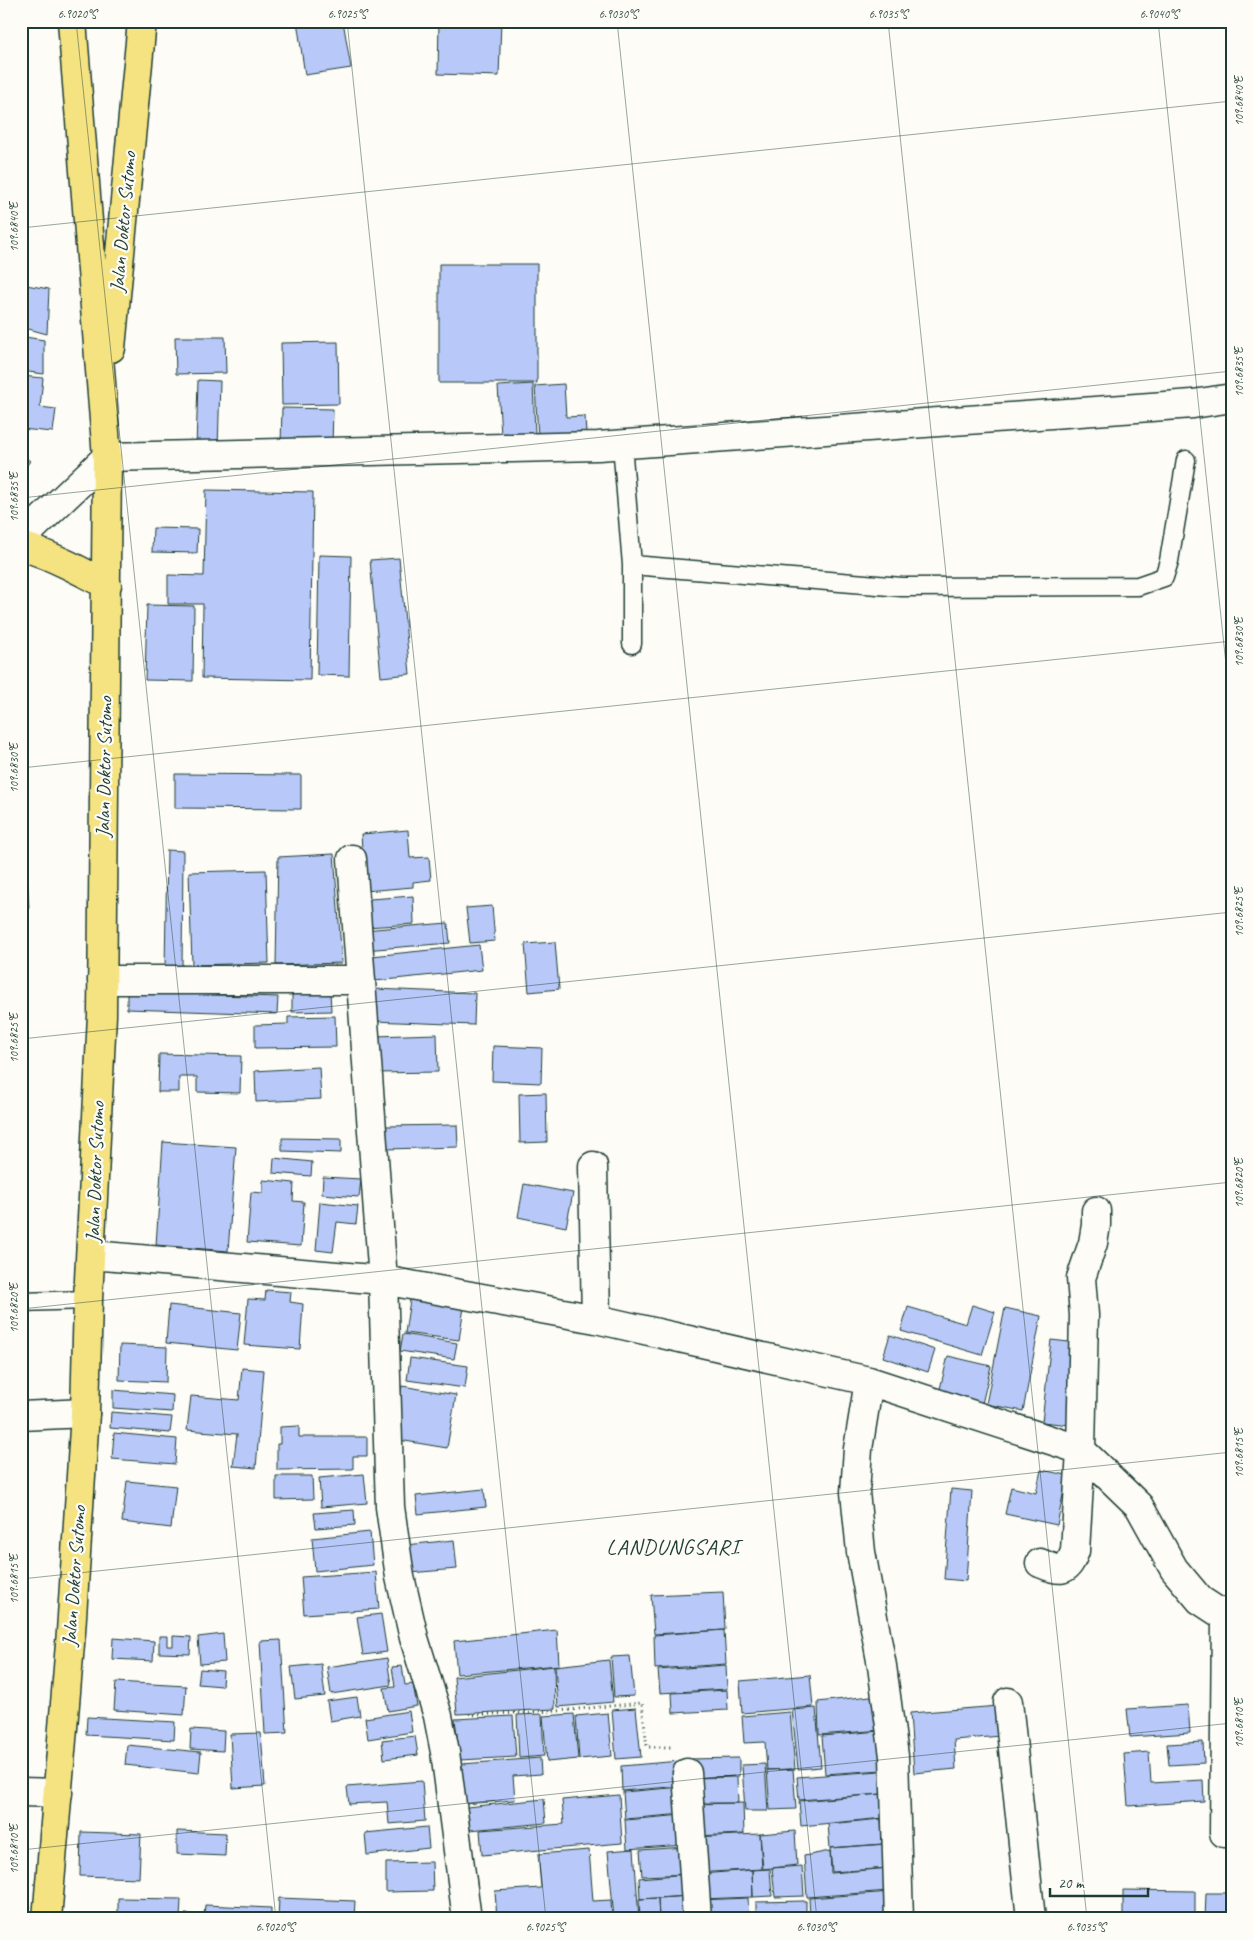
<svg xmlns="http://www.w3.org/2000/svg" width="1253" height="1940" viewBox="0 0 1253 1940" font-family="Caveat,sans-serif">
	<rect width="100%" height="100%" fill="#fdfcf7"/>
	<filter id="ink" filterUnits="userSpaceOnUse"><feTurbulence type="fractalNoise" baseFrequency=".02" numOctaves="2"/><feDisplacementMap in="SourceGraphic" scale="10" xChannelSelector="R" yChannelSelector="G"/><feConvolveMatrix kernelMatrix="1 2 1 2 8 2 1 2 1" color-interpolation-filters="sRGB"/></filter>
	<g filter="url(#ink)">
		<!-- building -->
		<path fill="#b8c8f8" stroke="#1f3d34" d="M297,21H343L351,68L305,75Z
			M439,21H501L499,76L438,74Z
			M439,264H537V383H439Z
			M26,285L49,289L47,334L21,327V311Z
			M25,337L44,340V374L21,371Z
			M175,337H225L226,373L176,374Z
			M338,342L339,404L282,405L281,343Z
			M21,376L43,378L40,407L56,409L53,432L21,429Z
			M198,380L220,381L218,450L196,449Z
			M533,384L535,433L501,435L498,386Z
			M564,384L566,417L585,416L586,434L538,437L535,386Z
			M282,408L333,409L332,446L281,445Z
			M21,454L30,461L21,473Z
			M206,490L313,492L310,680L202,678L203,604H168V575L204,576Z
			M153,528L198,529L197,553L152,552Z
			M319,555L351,556L349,676L317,675Z
			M399,558L410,674L381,677L370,560Z
			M147,605L194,606L193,681L145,680Z
			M175,774L301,775V809L175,808Z
			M408,830L410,858L429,857L431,880L413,882V887L365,891L354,849H362L361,834Z
			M167,850L183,851L182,968H165Z
			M334,854L342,963L276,965L278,857Z
			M266,870L269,963L192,965L189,872Z
			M21,874H27L29,909H21Z
			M413,896L414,924L366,927L356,900Z
			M492,906L495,941L470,943L466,908Z
			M448,923L450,943L364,950L363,930Z
			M555,942L559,989L529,992L525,944Z
			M479,945L482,970L375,981L372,956Z
			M374,989L475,993L474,1025L373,1021Z
			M330,991L331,1011L292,1012V992Z
			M127,992L278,997L277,1014L127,1009Z
			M335,1016L336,1047L255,1048V1025L288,1024V1017Z
			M437,1034L438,1072L376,1073L375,1036Z
			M493,1046L542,1048L541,1083L492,1081Z
			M159,1054L241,1056L240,1093L197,1092V1077H179V1092H158Z
			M319,1067L321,1099L256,1102L255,1071Z
			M546,1093L547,1142L520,1143L519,1094Z
			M457,1125L458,1147L386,1149L385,1126Z
			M282,1138L341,1139V1153L282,1151Z
			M163,1142L236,1147L228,1251L156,1245Z
			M274,1158L312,1162L311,1176L273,1173Z
			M323,1177L361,1179L359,1197L322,1194Z
			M263,1180L294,1183L293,1201L304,1202L301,1246L247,1242L251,1192L263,1193Z
			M524,1184L573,1193L566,1227L518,1217Z
			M320,1202L358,1206L356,1224L337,1222L333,1252L316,1250Z
			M266,1290L291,1292L290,1302L303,1304L300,1349L244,1345L248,1299L265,1300Z
			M410,1300L464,1307L459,1340L405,1333Z
			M169,1305L241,1313L237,1350L166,1343Z
			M972,1305L995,1312L982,1355L901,1331L908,1307L966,1324Z
			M1005,1308L1041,1316L1023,1411L986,1404Z
			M403,1334L457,1343L454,1359L400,1351Z
			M890,1335L935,1350L928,1372L883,1357Z
			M1051,1340L1078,1343L1070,1425L1042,1422Z
			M120,1345L167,1347L166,1382L119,1380Z
			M948,1356L991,1366L981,1408L938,1397Z
			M410,1358L468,1366L465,1388L407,1380Z
			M242,1368L264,1370L256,1468L233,1466L237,1434L187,1430L191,1396L239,1400Z
			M402,1386L456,1395L447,1448L393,1439Z
			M113,1390L173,1395L172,1412L113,1408Z
			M111,1412L172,1417L170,1433L110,1428Z
			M299,1426V1437H367V1456H353V1469L277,1470V1444H280V1427Z
			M114,1433L177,1439L175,1464L112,1459Z
			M1041,1470L1067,1475L1057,1525L1005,1514L1011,1487L1036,1493Z
			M364,1474L367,1503L321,1507L319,1478Z
			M276,1476H312L313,1499L276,1500Z
			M127,1481L176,1486L171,1528L122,1522Z
			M484,1489L486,1507L418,1514L416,1496Z
			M951,1489L972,1491L966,1581L944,1579Z
			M354,1510L355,1525L316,1528L314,1513Z
			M370,1532L373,1565L315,1571L312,1538Z
			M454,1540L457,1569L409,1573L406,1545Z
			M376,1572L379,1609L304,1614L301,1577Z
			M723,1592L725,1630L654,1634L651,1595Z
			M381,1614L387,1652L363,1655L357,1617Z
			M557,1630L559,1665L457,1674L454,1641Z
			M724,1630L726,1664L655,1669L654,1635Z
			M223,1634L225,1662L200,1664L198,1637Z
			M159,1636H167V1646H173V1636L191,1637L190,1654L159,1653Z
			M113,1638L154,1641L153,1661L112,1659Z
			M281,1640L287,1733L265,1734L260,1641Z
			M630,1656L634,1696L614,1697L611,1657Z
			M387,1658L391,1685L331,1694L327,1667Z
			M609,1660L613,1702L558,1707L555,1666Z
			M321,1664L325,1696L295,1699L291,1667Z
			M726,1665L727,1689L660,1693L658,1670Z
			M402,1666L405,1685L413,1684L417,1706L388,1711L384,1688L395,1687L392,1667Z
			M554,1666L555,1709L457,1714L454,1677Z
			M200,1669L223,1671L222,1686L198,1684Z
			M810,1675L813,1707L742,1713L740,1681Z
			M116,1682L186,1686L184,1715L114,1710Z
			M727,1690L728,1710L673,1713L672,1693Z
			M879,1695L882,1730L819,1735L818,1702Z
			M357,1697L360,1716L330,1721L327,1701Z
			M1188,1705L1190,1733L1130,1737L1127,1709Z
			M999,1706L1001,1736L954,1740L956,1769L914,1773L910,1713Z
			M636,1708L641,1757L616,1759L612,1710Z
			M816,1708L821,1767L798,1769L792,1710Z
			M409,1711L412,1732L368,1739L365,1718Z
			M790,1712L795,1769L767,1770L765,1742L744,1743L742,1716Z
			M608,1713L612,1756L579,1759L576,1716Z
			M542,1714L544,1756L519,1758L517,1715Z
			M574,1714L578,1759L547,1762L543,1716Z
			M513,1716L516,1757L460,1760L455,1719Z
			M87,1717L175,1722L174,1740L86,1735Z
			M191,1729L224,1731L223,1751L190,1749Z
			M879,1731L882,1770L825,1774L822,1736Z
			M261,1733L265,1786L233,1788L230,1734Z
			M415,1736L418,1755L384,1759L382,1740Z
			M1203,1742L1204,1763L1169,1765L1167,1744Z
			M127,1745L201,1752L199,1773L125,1765Z
			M1149,1752L1151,1783L1203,1780L1204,1801L1128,1806L1124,1754Z
			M540,1758L541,1774L513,1776L515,1800L464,1804L462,1764Z
			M739,1758V1776L690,1778L689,1759Z
			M680,1761L682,1786L622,1791L621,1766Z
			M765,1764L768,1811H745L742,1765Z
			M793,1769L796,1809L770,1810L767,1770Z
			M880,1771L882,1794L799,1800L797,1777Z
			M737,1777L738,1803H692L690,1778Z
			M422,1781L425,1821L389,1824L387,1802L349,1804L347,1787Z
			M682,1787L684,1814L625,1819L623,1792Z
			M882,1794L884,1818L801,1826L799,1801Z
			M619,1795L622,1843L482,1855L480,1830L564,1824L562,1800Z
			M544,1799L546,1823L470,1830L467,1807Z
			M743,1803L744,1834L694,1836L691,1804Z
			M683,1815L685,1845L627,1849L625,1820Z
			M881,1819L882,1844L830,1848L828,1824Z
			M427,1827L429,1848L367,1855L365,1833Z
			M177,1831L226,1833L225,1856L177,1854Z
			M795,1831L797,1865L763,1869L760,1834Z
			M81,1832L141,1834L139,1878L80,1876Z
			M760,1834L762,1869L696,1873L694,1837Z
			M887,1844L889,1868L832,1872L830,1848Z
			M686,1847L687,1874L642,1876L640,1850Z
			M634,1849L639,1919H614L608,1851Z
			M589,1850L593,1901L611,1900L612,1919H497L495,1891L541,1888L538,1854Z
			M830,1851L831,1873L889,1868V1891L807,1897L804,1856Z
			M432,1862L433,1891L386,1892V1863Z
			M802,1866L804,1896L775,1897L772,1868Z
			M770,1869L772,1896L753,1897L752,1870Z
			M752,1870L753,1897L702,1899L700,1874Z
			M688,1874L689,1896L640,1899L639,1878Z
			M1123,1890L1195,1891V1919H1123Z
			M891,1892L892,1919H810L809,1898Z
			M1206,1893H1232V1919H1205Z
			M689,1896L691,1919H659L658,1898Z
			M118,1898L181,1899L180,1919H118Z
			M279,1898L355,1901L354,1919H278Z
			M658,1898L659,1919H640L639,1899Z
			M748,1898L749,1919H700L699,1900Z
			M806,1901V1919H756V1902Z
			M205,1905L271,1908V1919H185V1914L204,1915Z"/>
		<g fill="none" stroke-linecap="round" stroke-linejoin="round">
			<!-- service casing -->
			<g stroke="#1f3d34" stroke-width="21">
				<path id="service" d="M622,444L632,565L902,587L1138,586L1164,577L1169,561L1186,460
					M632,565V644
					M21,1302L88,1300"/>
			</g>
			<!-- minor casing -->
			<g stroke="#1f3d34" stroke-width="31">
				<path id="minor" d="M107,457L598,446L1193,404L1232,398
					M352,859L383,1280L390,1507L400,1577L414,1638L438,1716L445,1752L467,1919
					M102,980H360
					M593,1166L596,1319
					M92,1255L383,1280L596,1319L869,1381L1081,1450L1139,1506L1174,1569L1200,1600L1226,1617H1232
					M869,1381L858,1449L855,1492L861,1552L882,1666L894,1756L899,1919
					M21,1416L85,1413
					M1040,1563C1060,1571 1067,1574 1075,1551L1081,1450L1084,1315L1081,1278L1093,1243L1096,1225V1211
					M1008,1702L1031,1919
					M687,1773L697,1919
					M21,1792L58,1793
					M1224,1833L1226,1617"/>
			</g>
			<!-- tertiary casing -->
			<g stroke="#1f3d34" stroke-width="31">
				<path id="tertiary" d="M21,539L107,457"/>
			</g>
			<!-- trunk casing -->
			<g stroke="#1f3d34" stroke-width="31">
				<path id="trunk" d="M111,348L142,21
					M21,546C51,555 79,570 107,585
					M47,1919L71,1632L85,1413L88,1300L102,1015L107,457L72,21"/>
			</g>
			<!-- path -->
			<path stroke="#1f3d34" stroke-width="3" stroke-dasharray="1 4" stroke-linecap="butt" d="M469,1715L557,1711L642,1703L647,1747H671"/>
			<!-- service -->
			<use href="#service" stroke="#fdfcf7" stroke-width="18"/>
			<!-- minor -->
			<use href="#minor" stroke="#fdfcf7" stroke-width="28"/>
			<!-- tertiary -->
			<use href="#tertiary" stroke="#fdfcf7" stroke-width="28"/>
			<!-- trunk -->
			<use href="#trunk" stroke="#f5e382" stroke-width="28"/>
		</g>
	</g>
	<!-- ticks -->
	<path fill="none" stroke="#1f3d34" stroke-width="1" stroke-opacity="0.45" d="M76,21L276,1919M347,21L546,1919M617,21L817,1919M888,21L1087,1919M1158,21L1232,721M21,228L1232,101M21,498L1232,371M21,768L1232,641M21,1039L1232,912M21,1309L1232,1182M21,1579L1232,1452M21,1850L1232,1723"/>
	<g text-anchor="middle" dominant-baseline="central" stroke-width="4.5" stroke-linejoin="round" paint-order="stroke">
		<!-- street labels -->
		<g font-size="20" fill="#1f3d34" stroke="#fdfcf7">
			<text transform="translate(123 222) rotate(-85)">Jalan Doktor Sutomo</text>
			<text transform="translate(104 767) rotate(-89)">Jalan Doktor Sutomo</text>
			<text transform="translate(95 1172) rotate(-88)">Jalan Doktor Sutomo</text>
			<text transform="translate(74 1576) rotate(-86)">Jalan Doktor Sutomo</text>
		</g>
		<!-- quarter labels -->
		<g font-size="22" letter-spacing="1" fill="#1f3d34" stroke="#fdfcf7">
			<text x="673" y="1547">LANDUNGSARI</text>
		</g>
	</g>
	<!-- margin -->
	<rect width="1253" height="1940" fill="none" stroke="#fdfcf7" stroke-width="55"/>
	<!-- scale -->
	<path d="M1050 1888v8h98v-8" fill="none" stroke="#1f3d34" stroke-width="2.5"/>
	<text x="1058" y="1888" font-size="15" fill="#1f3d34" stroke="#fdfcf7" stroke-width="4" paint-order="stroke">20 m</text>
	<rect x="28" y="28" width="1198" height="1884" fill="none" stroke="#1f3d34" stroke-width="2"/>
	<g font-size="12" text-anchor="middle" fill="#1f3d34">
		<text x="77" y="18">6.9020°S</text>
		<text x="347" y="18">6.9025°S</text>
		<text x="618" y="18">6.9030°S</text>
		<text x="888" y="18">6.9035°S</text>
		<text x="1159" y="18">6.9040°S</text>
		<text transform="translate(1239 101) rotate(-90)" y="4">109.6840°E</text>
		<text transform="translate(14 227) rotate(-90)" y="4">109.6840°E</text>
		<text transform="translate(1239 372) rotate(-90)" y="4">109.6835°E</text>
		<text transform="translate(14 497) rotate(-90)" y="4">109.6835°E</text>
		<text transform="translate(1239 642) rotate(-90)" y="4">109.6830°E</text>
		<text transform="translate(14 768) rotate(-90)" y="4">109.6830°E</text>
		<text transform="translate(1239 912) rotate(-90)" y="4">109.6825°E</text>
		<text transform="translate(14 1038) rotate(-90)" y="4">109.6825°E</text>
		<text transform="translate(1239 1183) rotate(-90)" y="4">109.6820°E</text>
		<text transform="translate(14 1308) rotate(-90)" y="4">109.6820°E</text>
		<text transform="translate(1239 1453) rotate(-90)" y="4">109.6815°E</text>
		<text transform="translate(14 1579) rotate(-90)" y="4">109.6815°E</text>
		<text transform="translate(1239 1723) rotate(-90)" y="4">109.6810°E</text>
		<text transform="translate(14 1849) rotate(-90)" y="4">109.6810°E</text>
		<text x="275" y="1931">6.9020°S</text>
		<text x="545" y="1931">6.9025°S</text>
		<text x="816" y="1931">6.9030°S</text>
		<text x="1086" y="1931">6.9035°S</text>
	</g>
</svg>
